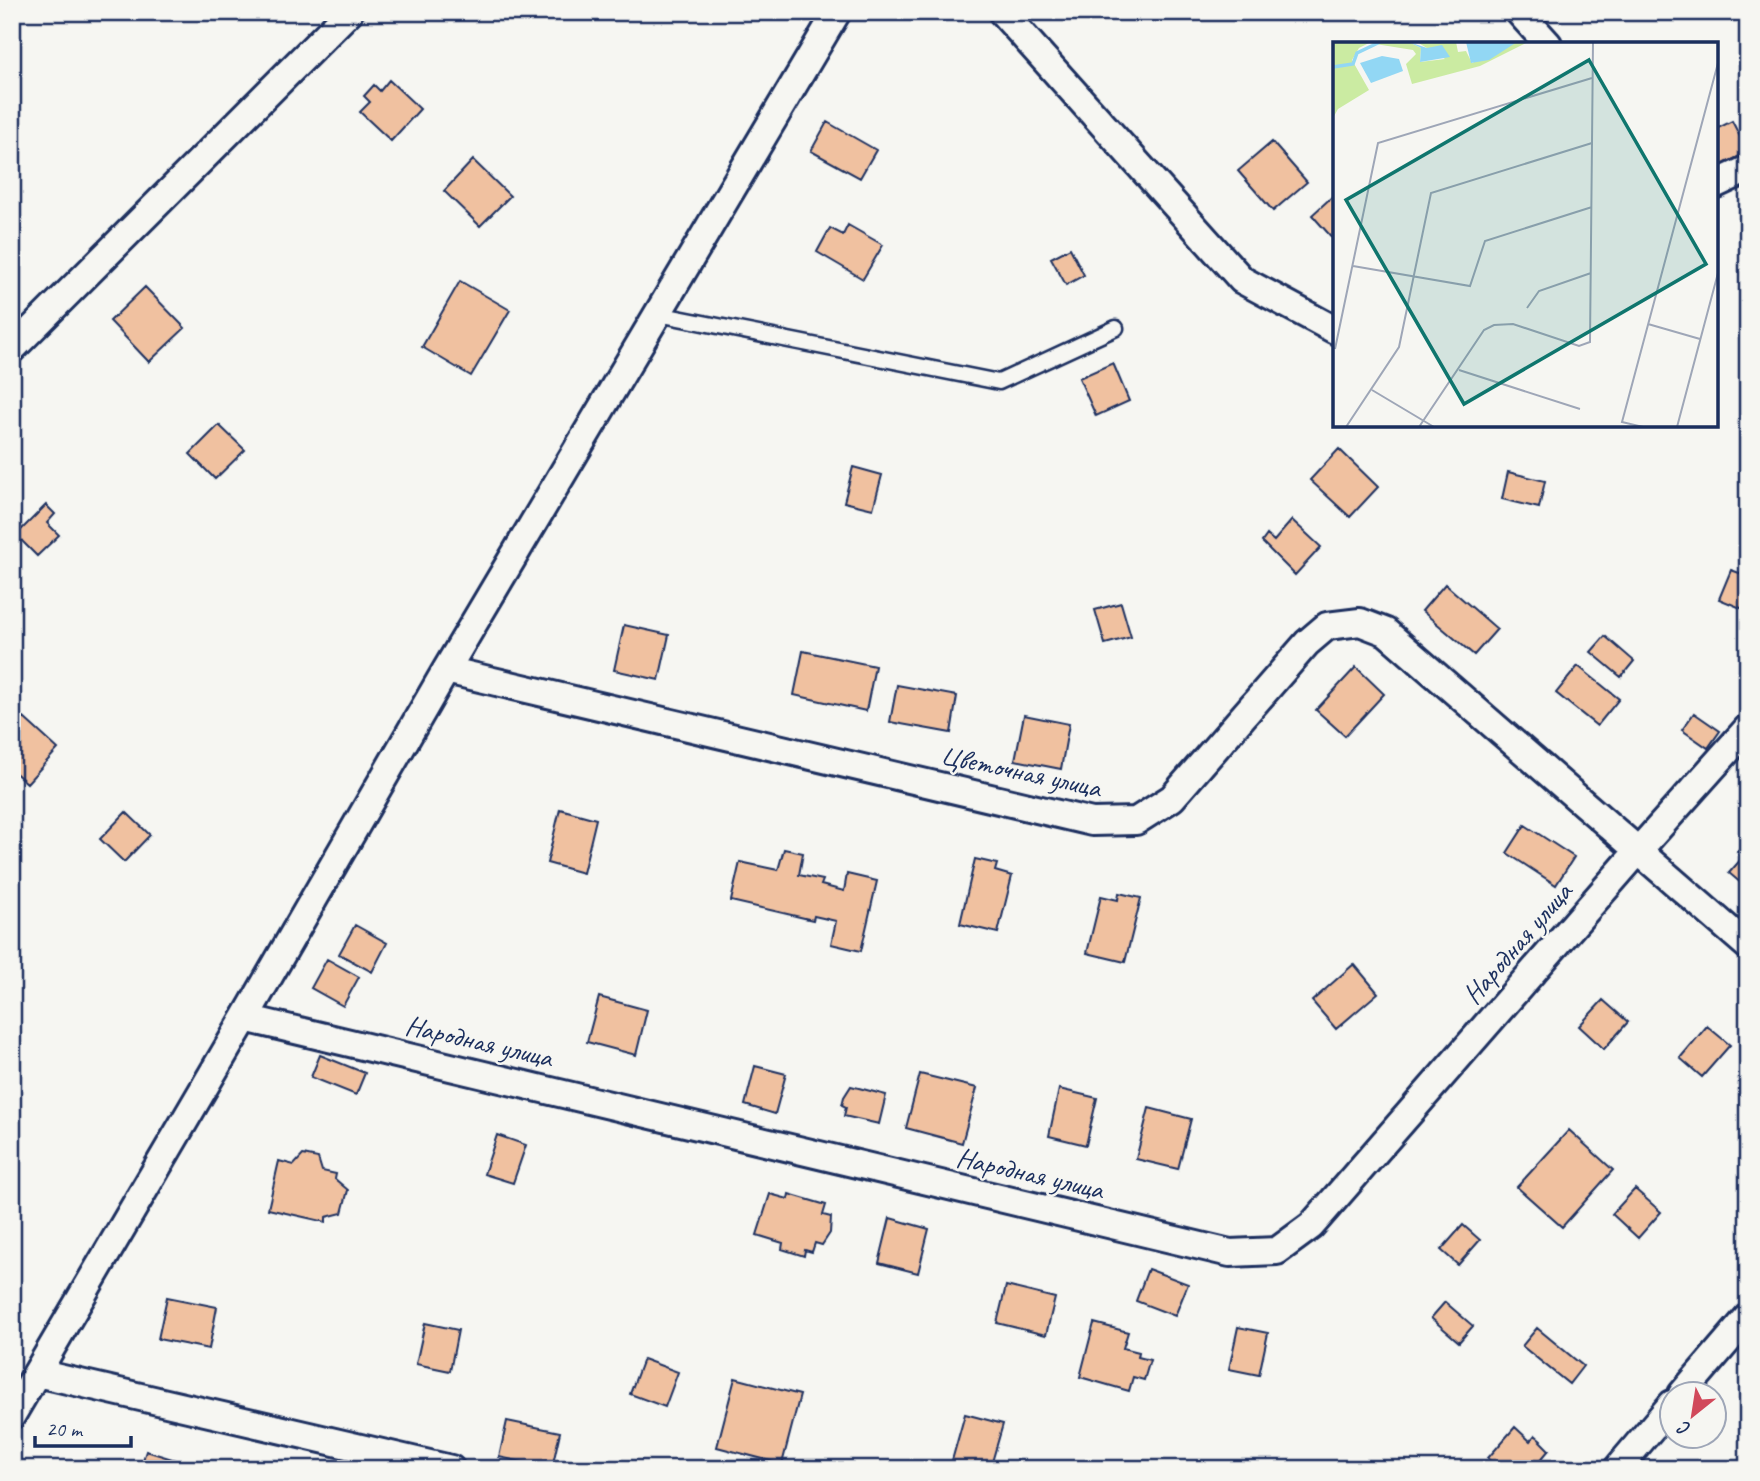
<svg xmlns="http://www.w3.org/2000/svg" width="1760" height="1481" viewBox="0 0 1760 1481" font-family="Caveat,sans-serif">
	<rect width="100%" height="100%" fill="#f6f6f2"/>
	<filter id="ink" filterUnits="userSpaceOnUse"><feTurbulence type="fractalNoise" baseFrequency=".0143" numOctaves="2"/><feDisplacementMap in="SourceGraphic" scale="14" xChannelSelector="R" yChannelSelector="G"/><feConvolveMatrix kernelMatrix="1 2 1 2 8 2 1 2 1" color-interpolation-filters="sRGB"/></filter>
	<g filter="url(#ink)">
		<!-- building -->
		<path fill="#f0c1a0" stroke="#1b2f5e" stroke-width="2" d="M389,80L420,109L391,141L360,112L370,102L364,96L374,85L380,91Z
			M1732,121L1748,152L1716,168V129Z
			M827,122L876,150L860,178L811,151Z
			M1272,142L1307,182L1273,211L1238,171Z
			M473,160L510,196L480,226L444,191Z
			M1335,194V241L1312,215Z
			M848,225L883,245L863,279L817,252L830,228L843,235Z
			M1070,248L1084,275L1066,285L1051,258Z
			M460,281L510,310L471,376L422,347Z
			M145,287L185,328L149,362L110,321Z
			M1113,363L1129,401L1096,416L1079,378Z
			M219,425L245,450L215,479L190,454Z
			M1339,449L1378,487L1350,517L1310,480Z
			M853,467L882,475L873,509L844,502Z
			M1508,472L1545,481L1539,508L1502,499Z
			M46,505L55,514L47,523L59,535L37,556L16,535Z
			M1292,520L1321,547L1295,575L1262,542L1267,535L1274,541Z
			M1731,570L1748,576V611L1719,599Z
			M1445,584L1497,629L1474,655L1422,611Z
			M1121,603L1131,637L1105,644L1095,610Z
			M624,625L669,635L659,680L614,670Z
			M1605,636L1634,661L1621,677L1591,652Z
			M803,651L875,666L866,711L794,695Z
			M1578,666L1619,699L1597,726L1556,693Z
			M1356,667L1384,694L1345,736L1316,710Z
			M897,685L957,696L951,733L890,722Z
			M1694,713L1720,731L1708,748L1682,730Z
			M1024,715L1069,724L1061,769L1015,760Z
			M24,718L58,749L27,783L12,770V731Z
			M560,809L596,819L583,873L547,863Z
			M126,812L150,835L124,862L100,839Z
			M1525,825L1574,857L1556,885L1507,853Z
			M1748,841V889L1729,873L1743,857L1737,852Z
			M784,849L803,853L799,875L823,880L821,885L844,891L847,874L877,881L861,951L831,944L836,921L814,916L813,920L731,901L740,862L778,870Z
			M975,859L997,864L995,871L1012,876L998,933L960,924Z
			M1119,893L1141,898L1125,962L1087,953L1101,896L1118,900Z
			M355,925L387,943L372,972L339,954Z
			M327,959L359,977L343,1006L311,988Z
			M1354,964L1378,993L1336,1029L1312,1001Z
			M599,997L647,1010L636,1055L587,1042Z
			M1603,1000L1628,1022L1604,1049L1579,1026Z
			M1707,1026L1730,1045L1702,1077L1680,1058Z
			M320,1055L365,1073L356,1095L311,1077Z
			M755,1066L786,1074L775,1114L745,1105Z
			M920,1074L977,1088L962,1143L906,1128Z
			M851,1086L886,1095L879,1124L844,1116L846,1107L842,1105L844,1097Z
			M1059,1089L1097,1098L1086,1145L1049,1136Z
			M1149,1108L1191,1119L1178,1169L1136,1159Z
			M1569,1130L1613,1170L1562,1227L1517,1187Z
			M497,1135L526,1145L513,1183L484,1174Z
			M303,1155L318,1158L322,1171L336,1174L335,1179L348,1190L342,1213L326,1217V1222L268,1209L279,1161L294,1165Z
			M1635,1189L1661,1212L1638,1238L1612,1214Z
			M770,1194L788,1199L789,1194L826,1205L823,1215L831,1217L830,1233L822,1245L815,1243L812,1252L805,1250L804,1256L782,1249L783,1243L757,1235Z
			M890,1218L929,1229L918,1273L879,1263Z
			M1463,1225L1480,1240L1458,1265L1441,1250Z
			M1148,1269L1188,1284L1175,1316L1136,1301Z
			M1006,1286L1055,1298L1046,1335L997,1323Z
			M167,1297L217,1307L209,1349L158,1339Z
			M1445,1302L1473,1326L1459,1342L1431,1318Z
			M425,1323L458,1330L450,1371L416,1364Z
			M1094,1323L1128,1332L1123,1348L1139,1352L1138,1357L1150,1360L1144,1380L1133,1377L1129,1391L1080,1377Z
			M1238,1327L1268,1333L1259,1375L1229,1369Z
			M1537,1328L1583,1366L1569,1384L1522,1346Z
			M643,1359L678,1372L665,1407L630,1394Z
			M735,1378L800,1395L782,1464L717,1447Z
			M965,1414L1003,1424L990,1469H962L963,1467L951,1464Z
			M507,1421L560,1432L552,1468L499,1457Z
			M1515,1427L1530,1441L1535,1435L1541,1440L1540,1441L1549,1450L1533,1469H1500L1488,1458Z
			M146,1451L205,1469H140Z"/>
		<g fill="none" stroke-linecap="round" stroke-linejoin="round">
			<!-- service casing -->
			<g stroke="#1b2f5e" stroke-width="19">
				<path id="service" d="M658,314L999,382L1116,328"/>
			</g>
			<!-- minor casing -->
			<g stroke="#1b2f5e" stroke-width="32">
				<path id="minor" d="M1002,12L1242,280L1335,330
					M1519,12L1548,44
					M1716,184L1748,169
					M12,349L349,12
					M446,670L1092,822L1136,821L1172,798L1307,643L1327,626L1360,622L1386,632L1748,946
					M245,1018L1230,1253L1277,1251L1311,1226L1638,851L1748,728
					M37,1373L451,1469
					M1682,1394L1748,1317
					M12,1415L245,1018L446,670L837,12
					M1617,1469L1672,1404"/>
			</g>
			<!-- service -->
			<use href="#service" stroke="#f6f6f2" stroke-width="14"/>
			<!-- minor -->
			<use href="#minor" stroke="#f6f6f2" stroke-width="26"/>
		</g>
	</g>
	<g text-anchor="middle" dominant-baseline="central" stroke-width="5" stroke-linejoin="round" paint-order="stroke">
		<!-- street labels -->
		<g font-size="28" fill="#1b2f5e" stroke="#f6f6f2">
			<text transform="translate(1021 771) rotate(12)">Цветочная улица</text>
			<text transform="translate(1517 943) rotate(-49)">Народная улица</text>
			<text transform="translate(479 1041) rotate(13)">Народная улица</text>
			<text transform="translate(1030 1173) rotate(13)">Народная улица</text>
		</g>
	</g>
	<!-- overview -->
	<g transform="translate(1333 42)">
		<rect width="385" height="385" fill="#f6f6f2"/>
		<path d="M0,0H76L88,6L87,20L112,17L84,0H123L125,10L133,9L139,21L184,0H195L147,24L79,42L73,22L83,12L80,8L36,1L26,6L19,18L36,48L5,67L0,76Z" fill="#cbeba2"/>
		<path d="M76,0L94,6L109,3L117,15L87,20L88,6ZM133,0H184L156,18L138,21ZM49,14L66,17L70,29L38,41L27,21Z" fill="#92d7f4"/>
		<path fill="none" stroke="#92d7f4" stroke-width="3.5" d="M0,25L20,22L24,11L47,0"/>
		<path fill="none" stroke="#9ea6b7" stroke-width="2" d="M20,224L137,244L152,199L259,165M194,266L206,249L258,231M315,282L367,297M2,307L45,101L259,36M126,328L247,367M39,348L101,385M13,385L66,305L98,151L259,101M86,385L151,288L161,283L180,282L246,304L257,300L260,0M310,385L289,380L385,21M344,385L385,231"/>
		<path fill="#0f766e" fill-opacity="0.15" stroke="#0f766e" stroke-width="3.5" d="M256,18L373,222L131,362L13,158Z"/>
		<rect width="385" height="385" fill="none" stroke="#1b2f5e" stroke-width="3.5"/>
	</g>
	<!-- margin -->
	<rect width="1760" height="1481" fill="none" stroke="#f6f6f2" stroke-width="42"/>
	<rect x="21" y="21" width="1718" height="1439" fill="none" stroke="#1b2f5e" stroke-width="2.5" filter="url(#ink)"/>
	<!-- north arrow -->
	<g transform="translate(1693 1415) rotate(210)"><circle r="33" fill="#f6f6f2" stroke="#9ea6b7" stroke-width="2"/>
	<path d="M0-5L12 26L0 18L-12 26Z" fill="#d1495b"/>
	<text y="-10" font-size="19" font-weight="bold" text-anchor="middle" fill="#1b2f5e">С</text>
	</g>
	<!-- scale -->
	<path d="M35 1436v10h96v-10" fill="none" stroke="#1b2f5e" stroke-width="3.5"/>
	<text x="46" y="1436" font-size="21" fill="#1b2f5e" stroke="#f6f6f2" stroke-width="5" paint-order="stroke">20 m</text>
</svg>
